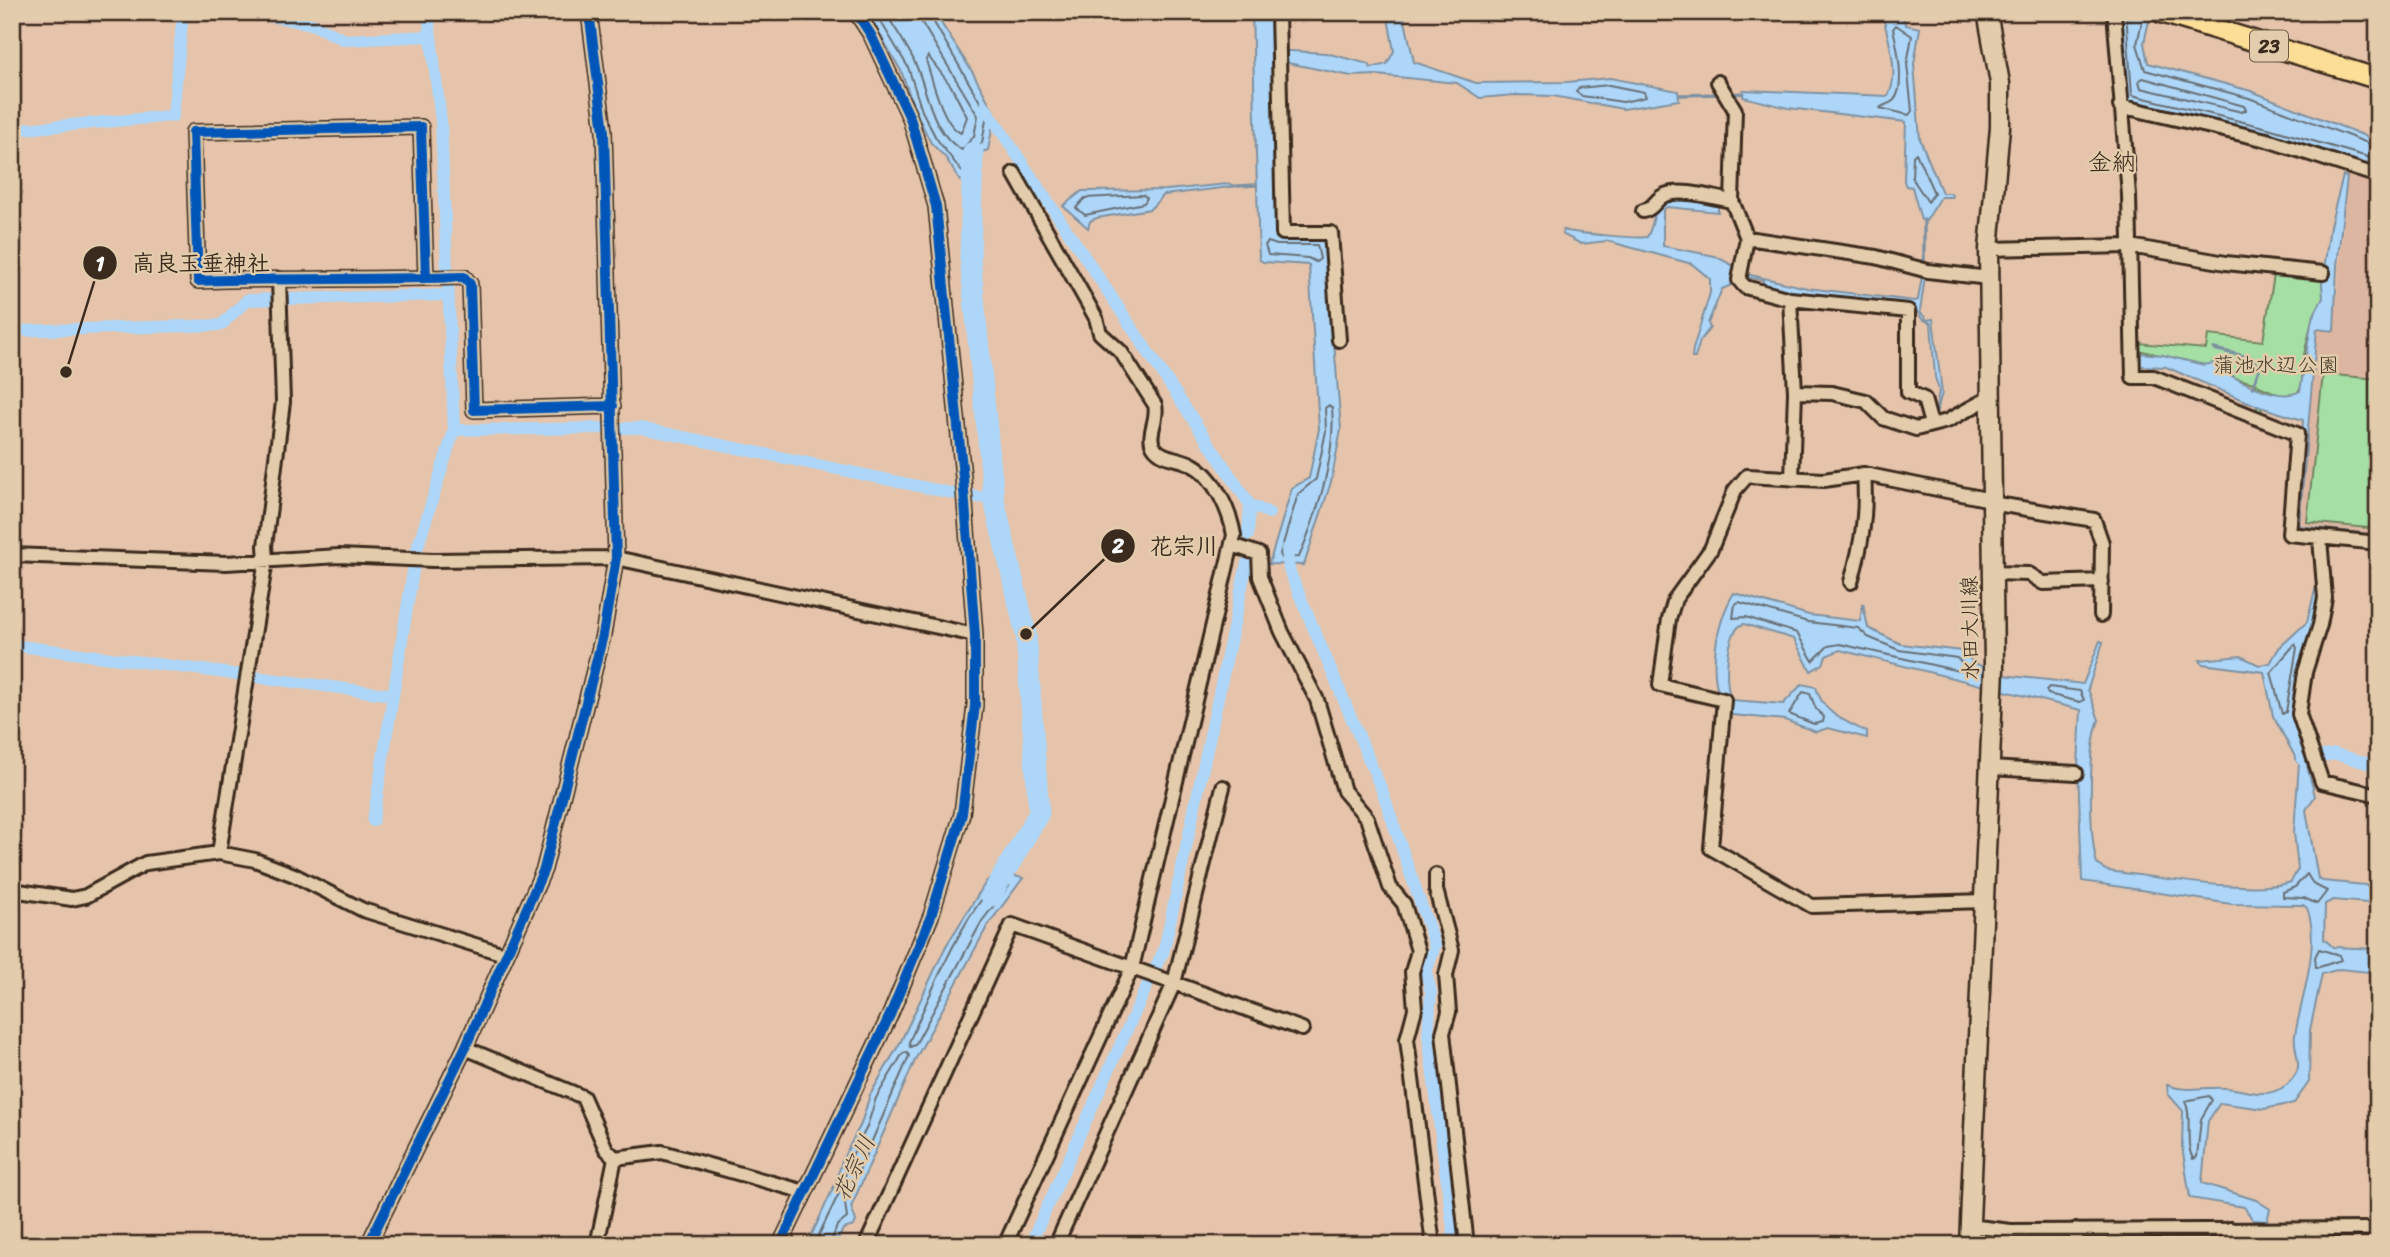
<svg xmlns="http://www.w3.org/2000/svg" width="2390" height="1257" viewBox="0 0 2390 1257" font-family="Sriracha,'Klee One',sans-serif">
	<rect width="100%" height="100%" fill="#e5c4ab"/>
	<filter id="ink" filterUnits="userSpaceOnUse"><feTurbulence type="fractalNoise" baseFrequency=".0143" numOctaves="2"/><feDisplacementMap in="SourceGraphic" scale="14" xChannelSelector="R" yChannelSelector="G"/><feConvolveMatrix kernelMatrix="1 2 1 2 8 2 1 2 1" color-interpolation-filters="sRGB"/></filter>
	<g filter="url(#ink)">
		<!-- built -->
		<path fill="#ddb6a2" d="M2348,172L2378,182V534L2300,525L2318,330L2334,331Z"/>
		<!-- green -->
		<path fill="#a5dfa4" stroke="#708461" stroke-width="2" d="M2275,269L2325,275L2323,299L2313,317L2302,363V386L2297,393L2282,396L2259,386L2258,390L2265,393L2264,397L2266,398L2260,413L2256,411L2261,394L2254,391L2257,384L2235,378L2221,365H2204L2138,350V343L2206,349L2208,335L2263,341Z
			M2323,374L2378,379V529L2307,522Z"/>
		<!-- water -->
		<path fill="#add6f8" stroke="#7f91a1" stroke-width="2" d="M867,12H934L973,73L995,114L988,150L979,153L978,177L960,181L946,158L931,143L916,113L901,71Z
			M1252,12H1271L1276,238L1326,240L1341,430L1331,482L1304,565L1269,564L1292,488L1309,478L1319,429L1309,265L1263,262L1259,259Z
			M1387,12H1403L1414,62L1476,83L1567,82L1610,78L1678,91L1679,100L1623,109L1553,96L1515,95L1480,98L1457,83L1377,75L1351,76L1288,63L1286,51H1292L1326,53L1369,64L1371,68L1387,64L1394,51Z
			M1882,12H1900L1906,25L1920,28L1914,64L1920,139L1942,193H1951L1952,197H1941L1926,221L1921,220L1912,187L1906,186L1904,181L1906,122L1788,108L1743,97V90L1888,96C1901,73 1887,36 1882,12Z
			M2119,12H2151L2144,43L2148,63L2251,91L2378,141V168L2266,134L2126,101Z
			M2343,176L2347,177L2337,266L2334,331L2317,329L2299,526L2378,535V538L2300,531L2296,526L2303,420L2260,407L2166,367L2140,366V353L2163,355L2204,365L2219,362L2226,373C2244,383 2282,402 2300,391L2312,318L2323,298L2322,284L2330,226Z
			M1228,184L1238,186L1164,195L1150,209L1097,218L1090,221L1088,228L1063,206L1082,191L1166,190Z
			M1675,197L1718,204V212L1667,207L1663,210V246L1715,256L1736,267V283L1722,289L1708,323L1710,328L1700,341L1695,358H1692L1693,349L1710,293V279L1692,264L1607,241L1581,244L1562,234L1563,230C1572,233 1640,239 1647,237C1658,217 1648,206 1675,197Z
			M1746,274L1807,288L1915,301L1918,300L1922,276H1925L1920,312L1927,320L1933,319L1942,393L1935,417L1939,390L1935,377L1931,323L1922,319L1914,307L1796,294L1763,284V280L1745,277Z
			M2317,582V597L2293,713L2315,796L2306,810L2318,879L2323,881L2365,885L2378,895V904L2333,900L2325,904L2324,939L2333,947L2378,949V973L2340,969L2322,974L2310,1030L2309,1082L2294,1103L2264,1109L2220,1103L2208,1121L2202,1183L2256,1200L2270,1209L2267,1221L2253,1220L2244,1207L2190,1198L2182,1146L2183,1111L2168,1094L2167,1085C2188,1093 2203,1086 2225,1088C2244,1089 2263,1099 2282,1088C2289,1084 2297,1075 2298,1067C2299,1057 2293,1046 2295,1035C2301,1000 2321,943 2307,908L2303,905L2231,904L2082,881L2078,766L2081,710L1840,650L1826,656L1823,664L1811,671L1794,639L1744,624C1726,627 1723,687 1732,700L1783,704L1802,684L1816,687C1823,714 1843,720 1867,732V738L1828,728L1816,732L1785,720L1732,715C1703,688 1715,623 1734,593L1809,615L1860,621L1863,603L1868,628L1901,644L1962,651L1974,663L2003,675L2083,684L2100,641L2103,642L2088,689L2099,720C2088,746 2089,835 2097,864L2108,871C2154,876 2251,895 2291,882L2298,869L2294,832L2299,764L2273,716L2264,672L2202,664L2200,660L2241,656L2259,665L2270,663L2279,648L2307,622Z
			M998,872L1023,878L988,925L916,1058L851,1207L856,1221L854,1226L843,1229L836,1245H807L836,1182L842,1160L861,1124L870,1095L901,1041L946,946L986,882Z"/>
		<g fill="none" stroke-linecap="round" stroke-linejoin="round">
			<!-- shore -->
			<path stroke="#696f75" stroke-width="2" d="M875,12L908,67L922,111L936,138L962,172H969L973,150L982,143L987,114L928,12
				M885,12C895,29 908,46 916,65C928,93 932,134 962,150L974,136L978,116L922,23L920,12
				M2126,12L2132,95L2268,128L2378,160
				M2144,12L2137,44L2145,70L2249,98L2378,147
				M1896,25L1912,36L1907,64L1912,111L1909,115L1880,108C1884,104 1889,105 1894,100C1906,87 1897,45 1893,29Z
				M928,56L951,86L967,117L961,133C943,126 932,79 926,60Z
				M2143,78L2244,106L2246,110L2242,112L2141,88L2139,81Z
				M1609,85L1644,92L1646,97L1623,102L1582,96L1576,92L1579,88Z
				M1916,153L1934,193L1928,202L1912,178L1913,156Z
				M1143,195L1147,198L1144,203L1085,215L1076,208L1085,198Z
				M1268,242L1277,245H1317L1320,259L1316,262L1308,258L1268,255L1265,245Z
				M1329,405L1332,408C1336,457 1318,512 1299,557L1282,558L1280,554L1298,494L1316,479L1326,431L1325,408Z
				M1739,602L1808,622L1858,628L1868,637L1899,650L1957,658L1967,669L1959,671L1840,644L1828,646L1813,661L1797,633L1746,617L1733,618L1735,604Z
				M2295,644L2297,648L2286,712L2282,714L2271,672Z
				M2049,687L2080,691L2084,700L2080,702L2048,694L2046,690Z
				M1803,692L1810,694L1816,709L1824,717L1823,722L1814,724L1789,714Z
				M2307,874L2313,884L2327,891L2317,904L2304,898L2283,897V892L2295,887Z
				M1000,880L1008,882L1009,886L982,921L915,1045L910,1047L909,1042C928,1000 965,907 1000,880Z
				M2319,949L2339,955L2341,960L2316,968L2315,957Z
				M2209,1096L2212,1100L2201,1119L2197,1157L2193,1159C2184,1142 2193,1118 2185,1101Z
				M814,1245L843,1185L848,1163L867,1127L876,1098L903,1053L907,1052L909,1056L845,1203L847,1218L837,1226L830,1245"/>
			<!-- stream -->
			<path stroke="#7f91a1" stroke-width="3.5" d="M1731,94L1743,93
				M1680,95L1723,94
				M1238,186L1256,185
				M1924,220V267
				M2214,349L2252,358L2259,369L2253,387"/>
			<!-- canal -->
			<path stroke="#add6f8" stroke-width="12" d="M250,12L312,24L345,40L431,36
				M428,12L441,121L447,270
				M985,107L1250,505L1269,513
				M12,130L173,116L183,12
				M448,280L454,430L609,428
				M12,331L221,325L247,300L448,295
				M622,428H641L956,494
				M973,496L994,500
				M1248,535L1250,505
				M417,549L454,430
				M1287,549L1289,570L1383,793L1435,946L1426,972L1431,992L1428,1035L1455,1245
				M12,645L393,695
				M2303,760L2335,754L2378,766
				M373,821L414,565
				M1155,968L1164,950L1247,563
				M1030,1245L1149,981"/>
			<!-- river -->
			<path stroke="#add6f8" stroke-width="21" d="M973,152L970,258L994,500L1026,634L1039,813L991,896"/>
			<!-- street casing -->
			<g stroke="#3b2a1e" stroke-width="18">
				<path id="street" d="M1278,12L1283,233H1331L1339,340
					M2114,12L2129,195L2133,377H2154L2297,434L2289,534L2378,543
					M1718,82L1735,110L1732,201L1747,238
					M2120,106L2267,140L2378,176
					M1643,211C1654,209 1656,198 1665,195C1683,188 1713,198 1732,201
					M1989,249L2130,246L2226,263L2323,273
					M426,278L421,127L193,132L198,281C286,278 375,280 464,277L470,284L474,410L613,406
					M1790,299L1908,311V392L1924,399L1931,424
					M1795,392L1832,393L1866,401L1883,418L1916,429L1947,421L1989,398
					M1792,479L1795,392L1790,299L1745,287L1739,280L1747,238L1876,257L1928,271L1989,278
					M1991,503L2094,520L2102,543L2101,615
					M2320,539L2325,598L2320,625L2305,672L2299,714L2322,782L2378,795
					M1232,545L1259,554L1260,577L1282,632L1317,700L1344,791L1367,818L1390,887L1404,904L1418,951L1412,972L1415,1009L1407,1039L1433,1245
					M12,555L226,563L339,556L433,560L616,558L975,635
					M1992,573L2029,574L2043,583L2102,581
					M1851,582C1862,544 1867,513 1864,474
					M1990,768L2076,773
					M219,853L266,560L265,546L283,402L279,279
					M1436,875V890L1452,950L1446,975L1449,1012L1443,1033L1467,1245
					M12,890L72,899L86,896L146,863L219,853L255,860L294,875L363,910L504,954
					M1986,901L1812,906L1711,848L1724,700L1660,685L1669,619L1675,599L1711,549L1735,490L1747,476L1824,480L1864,474L1991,500
					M465,1048L583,1097L606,1149L615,1158
					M615,1158L662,1152L805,1192
					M1969,1226L2011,1231L2378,1229
					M2075,1230L2077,1245
					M368,1245L465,1048L544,869L603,635L616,558L604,131L589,12
					M597,1245L615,1158
					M780,1245L890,1015L931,916L962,814L975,705V635L963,477L936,206L910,118L871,35L856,12
					M866,1245L1012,925L1302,1029
					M1005,1245L1132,968L1234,535C1230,512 1215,477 1193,465C1181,457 1163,460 1154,447C1146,435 1159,419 1155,405L1121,352L1100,333L1096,318L1014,173
					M1056,1245L1174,983L1223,787
					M2229,1245L2230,1229"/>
			</g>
			<!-- secondary casing -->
			<g stroke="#3b2a1e" stroke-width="23">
				<path id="secondary" d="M1969,1245L1994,668L1989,249L2000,127V83L1987,12"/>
			</g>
			<!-- primary casing -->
			<g stroke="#3b2a1e" stroke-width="24">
				<path id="primary" d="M2160,12L2378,79"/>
			</g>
			<!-- street -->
			<use href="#street" stroke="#e2ccab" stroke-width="12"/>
			<!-- secondary -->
			<use href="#secondary" stroke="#e2ccab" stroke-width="18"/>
			<!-- primary -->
			<use href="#primary" stroke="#fdde96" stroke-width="19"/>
			<!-- cycleway casing -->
			<g stroke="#e2ccab" stroke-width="15">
				<path id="cycleway" d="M426,278L421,127L193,132L198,281C286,278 375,280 464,277L470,284L474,410L613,406
					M368,1245L465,1048L544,869L603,635L616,558L604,131L589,12
					M780,1245L890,1015L931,916L962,814L975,705V635L963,477L936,206L910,118L871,35L856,12"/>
			</g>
			<!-- cycleway -->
			<use href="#cycleway" stroke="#0057b8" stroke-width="10"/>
		</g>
	</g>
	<g text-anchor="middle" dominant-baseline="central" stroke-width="5" stroke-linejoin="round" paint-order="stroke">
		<!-- shield labels -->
		<rect fill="#e2ccab" stroke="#6d5b48" stroke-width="2" x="2250" y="30.5" width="38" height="31" rx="5"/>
		<g font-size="19" font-weight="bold" fill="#3b2a1e">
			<text x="2269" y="46">23</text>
		</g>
		<!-- park labels -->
		<g font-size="21" fill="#463c2b" stroke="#e2ccab">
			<text x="2276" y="365">蒲池水辺公園</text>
		</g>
		<!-- street labels -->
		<g font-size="21" fill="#3b2a1e" stroke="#e2ccab">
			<text transform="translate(1970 628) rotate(-91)">水田大川線</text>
		</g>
		<!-- water labels -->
		<g font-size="23" font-style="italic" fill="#463b34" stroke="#e2ccab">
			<text transform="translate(854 1168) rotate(-65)">花宗川</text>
		</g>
		<!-- quarter labels -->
		<g font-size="24" fill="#3b2a1e" stroke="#e2ccab">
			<text x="2112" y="162">金納</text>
		</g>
	</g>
	<!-- callouts -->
	<path fill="none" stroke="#3b2a1e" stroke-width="2.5" d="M66 372L100 263M1026 634L1118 546"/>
	<g fill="#3b2a1e" stroke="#e2ccab" stroke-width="2.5">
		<circle cx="66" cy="372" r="7"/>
		<circle cx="1026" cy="634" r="7"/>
		<circle cx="100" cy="263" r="18"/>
		<circle cx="1118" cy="546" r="18"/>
	</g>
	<g font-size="21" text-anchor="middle" font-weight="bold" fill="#fff">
		<text x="100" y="271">1</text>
		<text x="1118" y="553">2</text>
	</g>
	<g font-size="23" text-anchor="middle" font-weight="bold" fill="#3b2a1e" stroke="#e2ccab" stroke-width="5" stroke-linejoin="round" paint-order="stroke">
		<text x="201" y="271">高良玉垂神社</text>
		<text x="1184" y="554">花宗川</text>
	</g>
	<!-- margin -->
	<rect width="2390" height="1257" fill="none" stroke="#e2ccab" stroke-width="42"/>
	<rect x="21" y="21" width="2348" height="1215" fill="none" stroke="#3b2a1e" stroke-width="2.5" filter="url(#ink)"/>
</svg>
